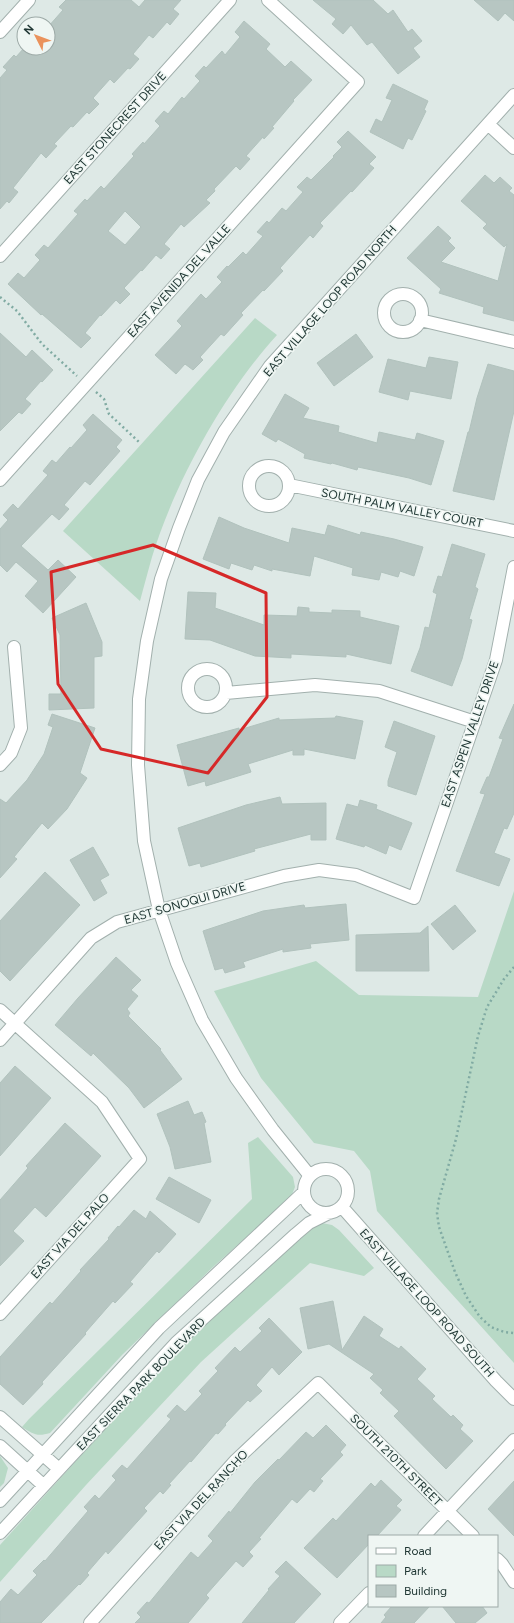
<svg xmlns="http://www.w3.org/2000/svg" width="514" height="1623" viewBox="0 0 514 1623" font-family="Figtree,sans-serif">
	<rect width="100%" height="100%" fill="#dee9e6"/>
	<!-- green -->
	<path fill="#b8d9c6" d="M255,318L277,335C224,393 175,482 152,557C148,571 144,586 140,601L63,531Z
		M514,891V1363L377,1211L370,1171L354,1151L314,1143L261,1078L214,991L316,961L359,995L478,997Z
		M258,1137L293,1177L295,1187L291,1197L213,1267L122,1355L50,1433C37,1437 33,1434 22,1427L29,1419L252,1199L248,1143Z
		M322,1223L332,1225L339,1230L374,1268L364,1276L310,1263L201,1362L86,1485L0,1582V1545L123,1409L194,1335L313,1227Z
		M0,1456L8,1468L4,1483L0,1487Z"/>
	<!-- building -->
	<path fill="#b7c6c2" stroke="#b1c2bd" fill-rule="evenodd" d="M66,0H131L139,7L145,0H181L173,9L179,14L170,25L167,22L153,38L149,35L133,54L139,59L130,69L128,68L114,83L110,79L93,98L99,104L89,114L87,112L73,127L71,126L54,144L57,146L46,158L41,153L13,188L18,192L9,203L7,201L0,209V78L7,70L3,67L14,55L16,57L24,48H48V27L63,10L59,7Z
		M313,0H373L388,14L393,10L408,32L412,29L422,41L413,48L420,57L398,74L372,42L367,45L351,25L343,34L332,24L336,19Z
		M474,0H514V21L505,13L498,21Z
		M244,21L270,44L266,49L285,67L291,61L312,80L293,100L294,101L272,127L274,128L264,139L263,137L246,156L250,159L240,170L236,166L214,189L215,191L206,200L210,203L184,227L181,224L164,244L170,249L161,259L156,255L142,271L141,270L124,288L130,294L120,304L116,300L101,316L100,315L85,333L91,338L81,348L42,314L41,315L8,284L18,273L24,278L40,260L35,255L44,245L48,248L78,214L74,211L85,199L87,201L101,186L104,189L134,156L132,154L143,142L144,144L160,126L155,121L164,111L168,114L182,97L184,99L200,81L195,76L204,66L206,68L222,51L225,55L240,37L235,32ZM125,211L141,227L125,245L108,231Z
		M393,84L428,101L424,110L426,111L412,140L408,138L403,149L370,132L376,119L382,122L392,100L386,98Z
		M348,131L376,157L369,164L374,168L352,192L351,191L320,223L323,226L313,238L310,235L280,268L283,271L264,291L263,290L241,313L243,315L224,336L221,334L200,357L203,360L193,370L185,364L176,374L155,355L182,326L177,321L201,294L206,299L222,282L217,277L227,266L228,267L243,252L246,255L263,236L257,232L267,221L269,223L282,208L286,211L303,192L297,187L307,177L311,180L334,157L333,156L342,147L337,142Z
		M485,175L494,183L500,177L512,188L509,191L514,195V321L483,313L484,307L439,293L441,289L407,258L438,226L451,238L448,241L455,248L441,262L498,281L507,244L504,247L483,228L487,224L461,201Z
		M0,333L26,357L32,350L53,370L42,382L41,381L25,399L31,404L22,414L19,412L0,431Z
		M356,334L373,357L334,386L317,363Z
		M429,357L458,362L451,399L410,391L408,400L379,392L388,359L426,368Z
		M488,364L514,371V411L494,500L453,491L468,432H469L477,398Z
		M285,394L309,408L303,418L339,426L338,432L377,443L379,432L415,440L417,433L444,441L431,485L409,478L358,467L357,470L332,463L331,464L304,458L305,454L278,439L276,442L262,434Z
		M93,414L122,440L116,447L120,451L90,485L85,481L64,505L69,509L59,520L52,514L21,546L48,570L58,560L76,577L43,613L25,596L38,581L16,562L7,572L0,565V529L8,520L3,515L13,504L18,509L32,493L48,475L43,471L52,460L56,463L70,447L71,448L87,430L83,425Z
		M219,517L244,528L289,543L292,528L325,535L328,525L360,535L361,532L394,539L423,547L414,576L400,571L398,577L381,572L379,580L352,575L353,568L314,556L310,576L272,569V571L254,565L252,570L231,563L229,569L203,559Z
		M452,544L485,554L475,587L478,589L469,619L472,620L462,659L452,686L411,671L420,648L425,627L429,628L437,594L433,592L438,576L442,577Z
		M188,592L216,593L215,608L264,625V615L297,616L298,607L309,608V612L332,613V610L360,611V617L399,626L391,664L346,654V657L291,654V658L255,656L210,640L185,639Z
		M86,603L102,642V656L94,657V708L49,710V694H61L60,635L52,618Z
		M514,704V813L507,829L504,828L494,853L510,859L499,886L456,871L485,794L480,793L487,777H489L503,739L499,738Z
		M52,714L95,728L80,773L87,778L67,809L48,829L42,823L14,857L17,859L0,878V799L6,803L27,780L44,754L53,727L48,725Z
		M336,716L363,721L355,759L304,749V755H293V750L248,764L251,772L206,786L205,781L188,786L177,745L239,728V730L279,718V720L335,718Z
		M394,721L435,736L416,795L388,786V781L397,752L385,747Z
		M280,797L282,804L326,803V840H311V834L254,849L255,851L201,867L200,863L189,866L178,828L246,805Z
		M360,800L377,805L376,809L412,823L401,850L389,845L386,854L365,845L364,847L336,839L347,804L358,807Z
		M93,847L109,875L100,880L107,893L94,901L70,860Z
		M45,872L80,905L10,981L0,971V921Z
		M346,904L349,940L310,944L311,948L283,952V949L243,962L245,967L225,973L223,968L215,970L203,931L263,911L304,905L305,908Z
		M455,905L476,931L453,950L431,924Z
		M428,926L429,971H356V935L420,933Z
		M116,957L141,980L131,990L138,996L127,1009L130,1013L128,1016L161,1049L160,1050L182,1079L144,1108L129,1088L93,1053L91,1056L55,1025L78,998Z
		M15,1066L51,1098L0,1156V1083Z
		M188,1101L194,1115L202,1112L206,1122L204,1123L211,1162L175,1169L170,1147L157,1114Z
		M65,1123L101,1156L46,1217L35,1207L13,1231L24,1241L0,1266V1200L28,1168L26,1166Z
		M169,1177L211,1200L199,1223L156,1199Z
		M134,1210L146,1219L150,1211L176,1234L159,1253L157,1251L130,1282L133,1284L115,1303L113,1301L85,1333L86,1334L42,1382L43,1384L23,1405L0,1384V1357L50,1302L52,1304L81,1271L80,1270L109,1239L108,1238L118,1226L119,1227Z
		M333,1301L342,1350L364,1316L383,1329L379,1336L399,1349L401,1346L426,1369L417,1379L435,1396L432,1399L451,1417L453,1415L463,1425L460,1429L473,1441L446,1469L394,1416L399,1411L380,1393L383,1390L370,1378L374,1374L329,1344L308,1349L300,1308Z
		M269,1318L302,1352L279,1375L272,1367L256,1385L262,1391L250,1402L248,1400L225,1424L226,1425L218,1434L216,1433L191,1462L190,1461L169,1484L171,1485L163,1494L160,1491L144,1508L147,1511L108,1554L106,1551L87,1573L89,1575L80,1585L79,1584L41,1623H0V1602L11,1589L18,1595L37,1575L33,1571L44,1560L45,1561L88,1511L84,1507L95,1495L99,1499L116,1480L112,1476L122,1465L127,1469L171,1419L167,1416L177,1405L185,1412L202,1394L199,1391L218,1371L215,1368L235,1347L240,1352L262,1331L259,1328Z
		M326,1425L346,1445L340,1452L343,1455L320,1479L323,1481L314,1492L310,1489L297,1503L292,1499L259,1538L261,1539L249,1552L253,1556L243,1567L236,1561L206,1595L209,1598L188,1623H135L141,1617L137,1613L147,1602L149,1603L191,1552L198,1558L213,1541L208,1536L229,1511L230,1513L255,1482L278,1459L279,1460L306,1432L313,1438Z
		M381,1480L402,1500L396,1506L401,1510L377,1536H369V1544L337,1578L304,1548L333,1518L336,1521L371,1483L375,1487Z
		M514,1481V1536L488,1509Z
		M286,1561L321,1594L294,1623H242L269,1590L268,1589L280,1576L275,1572Z
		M392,1606H430L414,1623H381L386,1617L384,1615Z
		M442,1606H482L487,1613L475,1623H456Z"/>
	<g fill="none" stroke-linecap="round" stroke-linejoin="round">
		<!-- minor casing -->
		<g stroke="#a2b0ad" stroke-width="14">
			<path id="minor" d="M0,32L29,0
				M488,124L514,148
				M0,256L230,0
				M384 313a19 19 0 1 1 38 0a19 19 0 1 1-38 0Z
				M420,320L514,342
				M249 486a20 20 0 1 1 40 0a20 20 0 1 1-40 0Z
				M0,480L358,82L268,0
				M289,485L514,531
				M188 688a19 19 0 1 1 38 0a19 19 0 1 1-38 0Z
				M226,693L315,685L379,691L475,722
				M0,765L11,753L21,728L14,647
				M0,1010L102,1102L140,1159L0,1314
				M0,1040L91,938L117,922L284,876L319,870L356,875L414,898L496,660L514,567
				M304 1191a22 22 0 1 1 44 0a22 22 0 1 1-44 0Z
				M310,1176L273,1130L236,1078L202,1020L177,963L159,910L144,841L138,765L139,699L147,641L161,579L179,528L198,480L224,432L270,366L514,95
				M342,1207L496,1381L514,1399
				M0,1417L59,1469
				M0,1446L43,1485
				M0,1501L159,1328L304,1192
				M0,1533L176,1343L296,1234L309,1223L327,1214
				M424,1536L514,1440
				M497,1559L502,1564L514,1582
				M90,1623L236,1460L318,1383L473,1536
				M340,1623L369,1593"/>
		</g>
		<!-- path -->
		<path stroke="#81aba3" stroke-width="2.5" stroke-dasharray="2 3" stroke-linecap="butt" d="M0,297L17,311L42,344L77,376
			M96,392L104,399L109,414L139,442
			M514,967L504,979L487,1007L478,1036L456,1139L439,1199L437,1213L439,1227L455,1272L466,1296L480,1317L491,1327L504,1332L514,1333"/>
		<!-- minor -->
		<use href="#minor" stroke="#fff" stroke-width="12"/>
	</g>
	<!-- marked area -->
	<path fill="none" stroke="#d62828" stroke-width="3" stroke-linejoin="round" d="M153,545L266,593L267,697L208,773L101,749L58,684L51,572Z"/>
	<g text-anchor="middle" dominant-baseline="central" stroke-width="3.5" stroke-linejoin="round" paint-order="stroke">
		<!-- street labels -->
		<g font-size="12" fill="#213835" stroke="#eff6f3">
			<text transform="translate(115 128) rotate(-48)">EAST STONECREST DRIVE</text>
			<text transform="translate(179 281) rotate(-48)">EAST AVENIDA DEL VALLE</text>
			<text transform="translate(330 301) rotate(-49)">EAST VILLAGE LOOP ROAD NORTH</text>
			<text transform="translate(402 508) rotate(11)">SOUTH PALM VALLEY COURT</text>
			<text transform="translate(470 734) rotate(-71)">EAST ASPEN VALLEY DRIVE</text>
			<text transform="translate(185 903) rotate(-16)">EAST SONOQUI DRIVE</text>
			<text transform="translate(70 1236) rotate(-48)">EAST VIA DEL PALO</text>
			<text transform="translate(427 1303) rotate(48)">EAST VILLAGE LOOP ROAD SOUTH</text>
			<text transform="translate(141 1384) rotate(-46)">EAST SIERRA PARK BOULEVARD</text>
			<text transform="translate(396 1460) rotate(45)">SOUTH 210TH STREET</text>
			<text transform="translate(201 1500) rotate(-47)">EAST VIA DEL RANCHO</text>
		</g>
	</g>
	<!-- legend -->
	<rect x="368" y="1535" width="130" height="72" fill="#eff6f3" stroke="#9daaa7"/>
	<rect x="376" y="1548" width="20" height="6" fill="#ffffff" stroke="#9daaa7"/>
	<text x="404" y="1555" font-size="12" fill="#213835">Road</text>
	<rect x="376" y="1565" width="20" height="12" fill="#b8d9c6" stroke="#9daaa7"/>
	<text x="404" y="1575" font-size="12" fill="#213835">Park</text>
	<rect x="376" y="1585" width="20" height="12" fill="#b7c6c2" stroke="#9daaa7"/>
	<text x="404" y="1595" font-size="12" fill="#213835">Building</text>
	<!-- north arrow -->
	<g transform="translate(36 36) rotate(312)"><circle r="19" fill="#eff6f3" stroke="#9daaa7"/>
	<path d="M0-3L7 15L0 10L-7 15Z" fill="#ea925c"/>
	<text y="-6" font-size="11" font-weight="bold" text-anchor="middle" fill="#213835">N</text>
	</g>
</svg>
